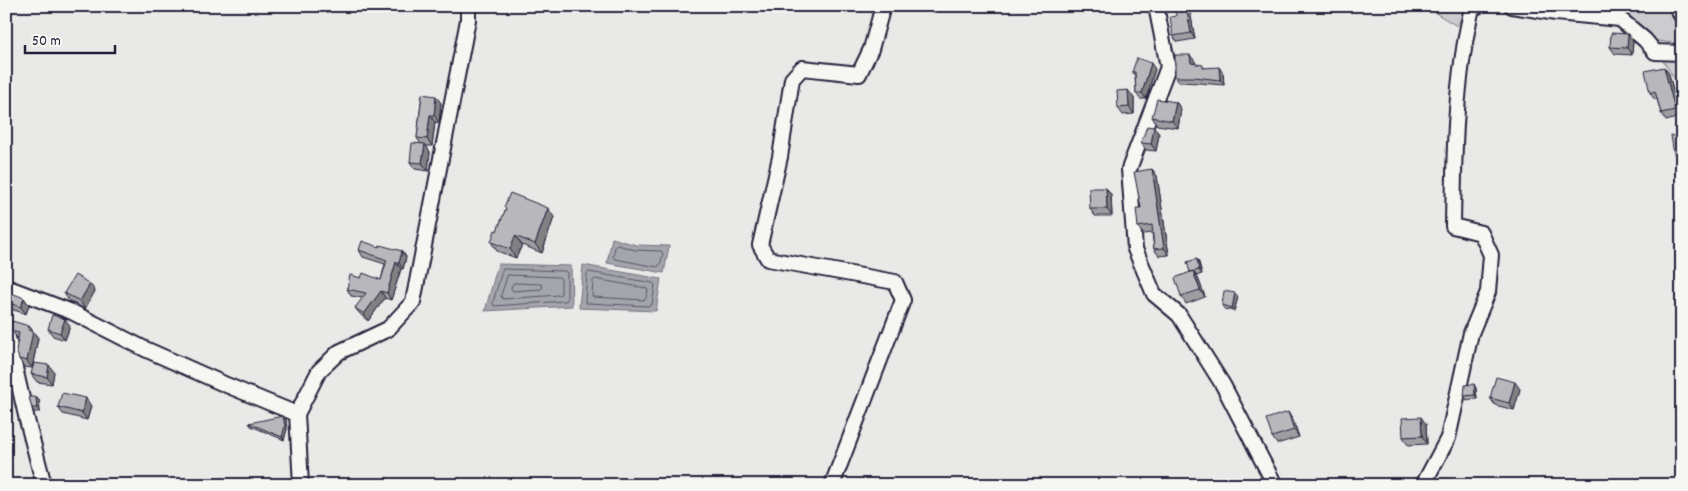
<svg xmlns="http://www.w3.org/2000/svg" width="1688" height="491" viewBox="0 0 1688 491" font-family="Dekko,sans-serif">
	<rect width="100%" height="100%" fill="#e9e9e7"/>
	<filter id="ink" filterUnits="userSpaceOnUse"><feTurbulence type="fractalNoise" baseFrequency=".02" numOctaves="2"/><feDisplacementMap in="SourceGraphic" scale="10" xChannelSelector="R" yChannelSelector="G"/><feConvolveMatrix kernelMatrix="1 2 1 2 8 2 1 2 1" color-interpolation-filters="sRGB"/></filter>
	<g filter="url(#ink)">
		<!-- green -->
		<path fill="#ccccce" stroke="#777784" d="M1424,6H1468L1457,26Z
			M1580,6H1669L1682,44L1657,41L1622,14Z
			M1682,58V97L1677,83L1662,59Z"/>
		<!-- water -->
		<path fill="#a5a5ac" stroke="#71717f" d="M612,238L636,245L669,246L664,273L607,263Z
			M498,264L571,266L572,306L485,311Z
			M583,265L661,279L656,311L579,308Z"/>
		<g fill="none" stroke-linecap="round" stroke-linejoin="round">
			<!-- shore -->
			<path stroke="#565668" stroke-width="1" d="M618,245L635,250L661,251L663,254L660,265L657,267L615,259L613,257L615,247Z
				M503,269L565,271L567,273V300L565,301L494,306L493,303Z
				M589,272L653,283L655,285L652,305L649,306L586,303L585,300L587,274Z
				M508,275L559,277L561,279V294L559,295L503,299L501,296Z
				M595,279L646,288L648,290L646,298L644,300L593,297L592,295L593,281Z
				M514,283L541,284L543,287L541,289L513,291L511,288Z"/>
			<!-- street casing -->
			<g stroke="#22223b" stroke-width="18">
				<path id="street" d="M1156,6L1168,67L1129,169L1135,249L1154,294L1179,315L1223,385L1275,485
					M1512,6L1556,13L1620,19L1645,40L1655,52L1682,53
					M6,287L72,312L145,349L224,384L297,414L301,485
					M6,329L27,420L44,485
					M297,414L319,371L339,352L388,329L413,302L468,20V6
					M832,485L903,300L895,282L768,259L760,245L780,157L792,79L802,68L859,74L871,49L883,6
					M1423,485L1448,438L1471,333L1488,292L1491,255L1481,233L1453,226C1454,154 1455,79 1472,8L1478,6"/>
			</g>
			<!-- secondary casing -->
			<g stroke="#22223b" stroke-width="24">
				<path id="secondary" d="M1680,6L1682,11"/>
			</g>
			<!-- street -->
			<use href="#street" stroke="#f6f6f2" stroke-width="14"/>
			<!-- secondary -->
			<use href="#secondary" stroke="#f6f6f2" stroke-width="20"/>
		</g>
		<!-- wall -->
		<path fill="#9e9ea2" stroke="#22223b" d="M1190,11L1195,39L1177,42L1173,36L1176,16Z
			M1628,34L1633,41L1632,55L1615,54L1610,47Z
			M1195,61V64L1205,68L1223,73L1224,85L1199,83L1179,82L1175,77Z
			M1664,67L1669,74L1680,117L1666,121L1661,113L1657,99L1655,100L1650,93Z
			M1155,69L1146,99H1140L1136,93L1135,76L1132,72Z
			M422,94L441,103L439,123L435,122L432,146H426L430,152L428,171L415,169L410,162L421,144L417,138Z
			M1134,98V114L1123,115L1118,108Z
			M1176,102L1181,109L1178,128L1157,125L1152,117Z
			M1154,127L1159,134L1156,151L1146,150L1141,143Z
			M1682,134V160L1679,161L1674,154Z
			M1152,169L1157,176L1169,255L1159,256L1154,249L1152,233L1143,234L1138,227L1141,208Z
			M1106,188L1111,195L1112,216H1095L1090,209Z
			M504,207L554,217L542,253L522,245L516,258L497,251L491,242L497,231L506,209Z
			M379,247L402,251L406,257L403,269H401L391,300L385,298L368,321L360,314L355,308L363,298L351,296L347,289L361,278L381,280L385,264L363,257L359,250Z
			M1197,259L1199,263L1202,274L1196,276L1198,278L1205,297L1186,304L1181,296L1190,272Z
			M95,291L85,309L69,301L64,293Z
			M1235,293L1238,297L1234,311L1224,309L1222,305Z
			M24,298L29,305L26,314L11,309L6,303V300Z
			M29,326L38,338L32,368L24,367L19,359L18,339L12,331Z
			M70,326L65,340L53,336L48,329Z
			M54,372L52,384L37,382L31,374Z
			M1476,388L1477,399L1467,400L1464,396Z
			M1520,389L1514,410L1495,405L1490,398Z
			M39,400L40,412H34L32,408Z
			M91,406L87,420L63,414L58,407Z
			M286,420L287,429L284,440L251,426L249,423Z
			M1293,420L1299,437L1277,444L1272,437Z
			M1426,424L1427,444L1408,445L1403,437Z"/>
		<!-- shaded-wall -->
		<path fill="#818184" stroke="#22223b" d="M1186,6H1187L1190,11L1195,39L1191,33Z
			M1628,34L1633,41L1632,55L1627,48Z
			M1190,55L1195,61V69L1191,63Z
			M1151,63L1155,69L1146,99L1142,93Z
			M1219,67L1223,73L1224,85L1220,80Z
			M1664,67L1669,74L1680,117L1675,110Z
			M1128,90L1134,98V114L1129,107Z
			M436,96L441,103L439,123L434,115Z
			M1176,102L1181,109L1178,128L1172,121Z
			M430,115L435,122L432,146L427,139Z
			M1154,127L1159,134L1156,151L1151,144Z
			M425,144L430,152L428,171L422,163Z
			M1152,169L1157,176L1169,255L1164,248Z
			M1106,188L1111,195L1112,216L1107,209Z
			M548,208L554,217L542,253L535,244Z
			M515,236L522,245L516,258L510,249Z
			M402,251L406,257L403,269L399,263Z
			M1197,259L1199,263L1202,274L1199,270Z
			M396,262L401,269L391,300L387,293Z
			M1193,271L1198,278L1205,297L1200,290Z
			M90,284L95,291L85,309L80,301Z
			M381,291L385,298L368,321L364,314Z
			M1235,293L1238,297L1234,311L1232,308Z
			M24,298L29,305L26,314L21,307Z
			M65,319L70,326L65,340L60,333Z
			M29,326L38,338L32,368L27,361L28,330Z
			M49,365L54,372L52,384L47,377Z
			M1515,382L1520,389L1514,410L1509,403Z
			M1474,384L1476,388L1477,399L1475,395Z
			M36,397L39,400L40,412L37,408Z
			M86,398L91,406L87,420L82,413Z
			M1288,412L1293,420L1299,437L1294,430Z
			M283,416L286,420L287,429L284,440L282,437Z
			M1421,417L1426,424L1427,444L1422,436Z"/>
		<!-- building -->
		<path fill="#b8b8bc" stroke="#22223b" d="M1174,6H1186L1191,33L1173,36L1170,17L1176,16Z
			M1611,33L1628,34L1627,48L1610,47Z
			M1175,55H1190L1191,63L1203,65V68L1219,67L1220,80L1195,77H1175Z
			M1137,58L1151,63L1142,93H1136L1135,72H1132Z
			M1664,67L1675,110L1661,113L1655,91L1650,93L1645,71Z
			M1128,90L1129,107L1118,108L1117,91Z
			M422,94L436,96L434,115H430L427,139L417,138Z
			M1157,99L1176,102L1172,121L1152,117Z
			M1147,126L1154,127L1151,144L1141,143Z
			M1682,134V159L1680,153L1674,154L1671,136Z
			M412,143L425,144L422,163L410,162Z
			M1152,169L1164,248L1154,249L1152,225L1138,227L1136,208H1141L1134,172Z
			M1089,188H1106L1107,209H1090Z
			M510,193L548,208L535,244L515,236L510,249L491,242L495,230L497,231L506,208L504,207Z
			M362,241L379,247L380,245L402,251L399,263L396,262L387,293L381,291L364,314L355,308L366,293L347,289L350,275L361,278L363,273L381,280L387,260L359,250Z
			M1197,259L1199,270L1190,272L1187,262Z
			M1193,271L1200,290L1181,296L1175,278Z
			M75,275L90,284L80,301L64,293Z
			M1224,291L1235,293L1232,308L1222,305Z
			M9,292L24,298L21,307L6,302Z
			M52,315L65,319L60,333L48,329Z
			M12,321L29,326L28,330L33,331L27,361L19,359L16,350L19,333L12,331L11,326Z
			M34,363L49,365L47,377L31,374Z
			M1496,377L1515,382L1509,403L1490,398Z
			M1474,384L1475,395L1464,396L1465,385Z
			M62,393L86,398L82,413L58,407Z
			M29,397H36L37,408H32Z
			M1288,412L1294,430L1272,437L1266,419Z
			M283,416L285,426L282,437L249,423Z
			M1421,417L1422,436L1403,437L1402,418Z"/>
	</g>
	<!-- margin -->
	<rect width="1688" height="491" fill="none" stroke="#f6f6f2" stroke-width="25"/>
	<rect x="12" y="12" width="1663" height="466" fill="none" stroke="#22223b" stroke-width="2" filter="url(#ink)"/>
	<!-- scale -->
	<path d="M25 45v8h90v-8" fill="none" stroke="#22223b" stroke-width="2.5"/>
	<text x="32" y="45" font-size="15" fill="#22223b" stroke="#f6f6f2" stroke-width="4" paint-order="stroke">50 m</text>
</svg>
